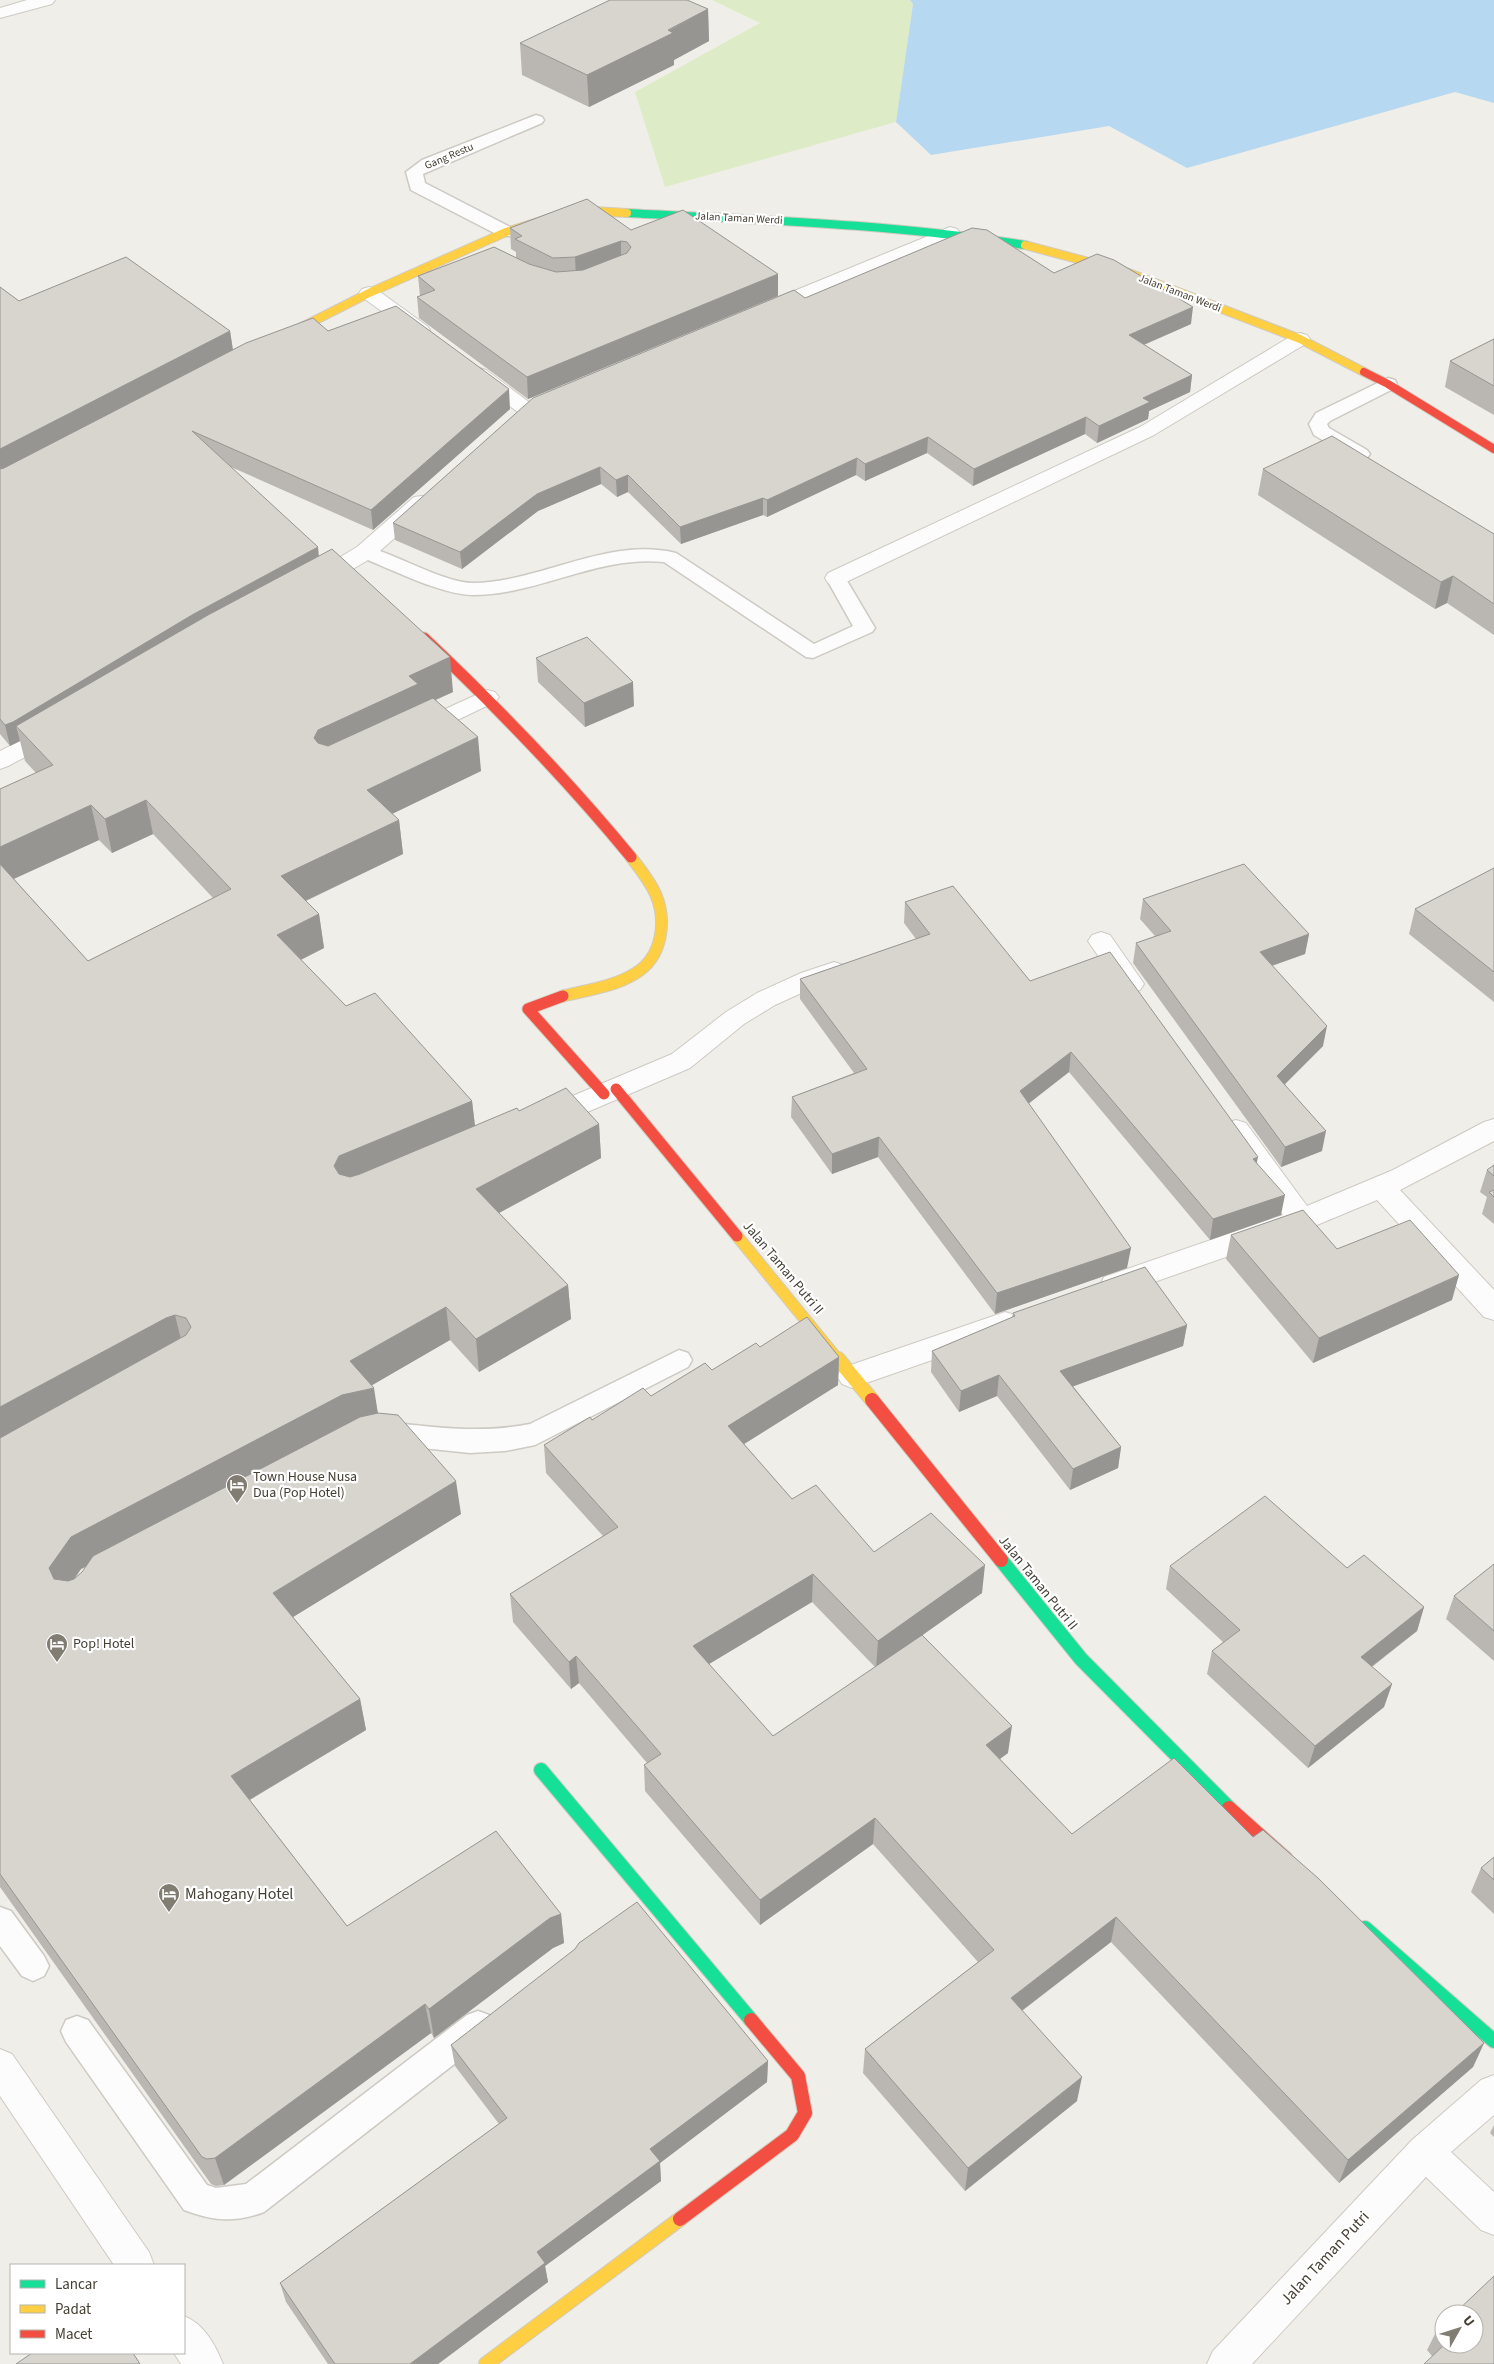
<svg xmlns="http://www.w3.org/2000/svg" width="1494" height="2364" viewBox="0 0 1494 2364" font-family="'Source Sans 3',sans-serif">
	<rect width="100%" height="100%" fill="#f0eee8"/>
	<!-- green -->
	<path fill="#ddecc6" d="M712,0H910L913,4L896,122L665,187L635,92L760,23Z"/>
	<!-- water -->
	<path fill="#b6d8f1" d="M910,0H1494V103L1455,92L1187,168L1109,126L931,155L896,122L913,4Z"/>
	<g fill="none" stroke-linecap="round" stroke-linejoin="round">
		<!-- lane casing -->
		<g stroke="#cdcac4" stroke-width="3">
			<path id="lane" d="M536,115L542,117L544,120L542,123L423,174L425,183L512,228L515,232L512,236H500L411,190L406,172L422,160Z
				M1388,378L1395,380L1397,384L1395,388L1330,421L1327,424L1329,428L1367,450L1370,454L1367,458L1360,460L1353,458L1314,435L1309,424L1316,413Z
				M365,546C396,554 444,583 473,583C542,582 608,536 676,553L814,644L853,626L826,578L829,574L836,572L843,574L875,628L872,632L813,658L806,657L664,562C598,555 538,595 473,595C441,595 389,568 358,556L355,552L358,548Z
				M679,1350L688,1353L692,1360L688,1367L535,1445L505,1451L470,1453L384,1444L374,1441L370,1433L374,1425L384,1422C435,1427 479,1434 530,1424Z
				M0,1907L11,1911L44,1956L49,1966L44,1976L33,1981L22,1976L0,1946Z
				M478,2011L489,2015L494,2026L489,2037L264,2212C235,2223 213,2221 184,2210L66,2042L61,2031L66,2020L77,2016L88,2020L207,2185L216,2188L246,2184L467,2015Z"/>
		</g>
		<!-- street casing -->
		<g stroke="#cdcac4" stroke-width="2">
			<path id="street" d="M27,0H55L52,4L0,18V8Z
				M950,227L957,229L960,233L957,237L774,313L767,315L760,313L757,309L760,305Z
				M369,287L376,289L427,326L430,330L427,334L420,336L413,334L362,297L359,293L362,289Z
				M1300,333L1307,335L1310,339L1307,343L1154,435L844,583L836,585L828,583L825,578L828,573L1140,427L1293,335Z
				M479,368L486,370L533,405L536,409L533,413L526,415L519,413L472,378L469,374L472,370Z
				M422,496L430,497L433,502L430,507L373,557L323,587L315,589L307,587L304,582L307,577L357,547L414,497Z
				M487,690L495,692L499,697L495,702L426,735L418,737L410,735L406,730L410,725Z
				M55,725L63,727L67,732L63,737L8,766L0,769V751L47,727Z
				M1101,932L1110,935L1140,978L1144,984L1140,990L1131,993L1122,990L1092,947L1088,941L1092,935Z
				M834,962L843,965L847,971L843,977L819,985L775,1005L744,1024L690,1068L557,1125L547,1128L537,1125L534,1118L537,1111L672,1054L726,1012L757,993L801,973Z
				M1494,1119V1141L1400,1190L1494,1290V1320L1484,1317L1377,1200L1312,1227L1114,1296L1104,1293L1100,1285L1104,1277L1283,1215L1226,1137L1222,1130L1226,1123L1236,1120L1246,1123L1307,1206L1393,1170L1484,1122Z
				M1005,1312L1015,1315L1019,1323L1015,1331L852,1388L842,1384L837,1376L842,1368Z
				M0,2049L12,2054L149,2252L154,2265H114L0,2096Z
				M1494,2075V2115L1451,2152L1494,2192V2235L1481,2230L1426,2177L1252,2364H1207L1213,2351L1412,2140L1481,2080Z
				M184,2316C204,2324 215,2344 223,2364H181L174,2353H184Z"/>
		</g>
		<!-- fast-far1 casing -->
		<g stroke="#d0cbbf" stroke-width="10">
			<path id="fast-far1" d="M627,213C761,220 892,224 1025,245"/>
		</g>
		<!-- fast casing -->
		<g stroke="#d0cbbf" stroke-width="16">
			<path id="fast" d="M1001,1560L1081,1659L1229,1808
				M541,1770L751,2020
				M1365,1928L1494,2041"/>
		</g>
		<!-- slow-far2 casing -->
		<g stroke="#d0cbbf" stroke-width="10">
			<path id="slow-far2" d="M1025,245L1126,272L1300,339L1364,372
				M282,337L369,293L506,232L576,210L627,213"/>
		</g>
		<!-- slow-far1 casing -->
		<g stroke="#d0cbbf" stroke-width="13">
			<path id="slow-far1" d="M563,996C587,990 614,987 636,973C662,957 667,922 656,895C650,881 640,869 631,857
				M737,1236L839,1361"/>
		</g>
		<!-- slow casing -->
		<g stroke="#d0cbbf" stroke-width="16">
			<path id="slow" d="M838,1359L872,1400
				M486,2364L680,2219"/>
		</g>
		<!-- jam-far2 casing -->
		<g stroke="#d0cbbf" stroke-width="10">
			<path id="jam-far2" d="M1364,372L1388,384L1494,449"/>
		</g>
		<!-- jam-far1 casing -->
		<g stroke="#d0cbbf" stroke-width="13">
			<path id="jam-far1" d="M424,638C497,707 567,779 631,857
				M563,996L528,1009L604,1094
				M616,1089L737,1236"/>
		</g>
		<!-- jam casing -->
		<g stroke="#d0cbbf" stroke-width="16">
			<path id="jam" d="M872,1400L1001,1560
				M1229,1808L1286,1859
				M680,2219L792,2135L805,2113L798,2076L751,2020"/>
		</g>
		<!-- lane -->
		<use href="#lane" fill="#fdfcfc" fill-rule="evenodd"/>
		<!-- street -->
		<use href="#street" fill="#fdfcfc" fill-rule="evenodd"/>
		<!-- fast-far1 -->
		<use href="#fast-far1" stroke="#16e098" stroke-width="8"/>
		<!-- fast -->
		<use href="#fast" stroke="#16e098" stroke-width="14"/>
		<!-- slow-far2 -->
		<use href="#slow-far2" stroke="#ffcf43" stroke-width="8"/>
		<!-- slow-far1 -->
		<use href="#slow-far1" stroke="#ffcf43" stroke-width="11"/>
		<!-- slow -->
		<use href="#slow" stroke="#ffcf43" stroke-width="14"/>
		<!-- jam-far2 -->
		<use href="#jam-far2" stroke="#f24e42" stroke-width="8"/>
		<!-- jam-far1 -->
		<use href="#jam-far1" stroke="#f24e42" stroke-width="11"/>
		<!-- jam -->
		<use href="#jam" stroke="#f24e42" stroke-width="14"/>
	</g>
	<!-- wall -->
	<path fill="#bab7b2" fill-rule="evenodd" d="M708,9L709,41L674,60V65L589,107L522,75L520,43Z
		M510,228L631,230L778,296L528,399L419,318L417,297L420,296L418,276L516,258V252L511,249Z
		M1054,273L1191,324L1144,345L1192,375L1190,392L1149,411L1148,419L1097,443L1085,434L973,486L927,453L865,481L856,475L767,517L763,515L681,544L628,492L617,497L601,484L538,511L462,569L395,540L393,523L805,298Z
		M0,287L19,301L230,331L233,350L328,331L510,409L373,530L231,467L453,692L436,700L481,771L392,814L399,820L403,854L306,901L319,914L324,948L301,960L346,1006L472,1101L475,1126L519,1111L599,1124L601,1158L499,1213L568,1285L571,1319L479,1372L450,1340L372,1385L378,1413L461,1514L293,1617L360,1699L366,1730L250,1800L347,1926L561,1914L564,1943L553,1948L434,2038L431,2033L224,2185L216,2186L211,2184L0,1887V789L36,773L25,761L20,741L10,746L0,734ZM153,834L213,898L88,961L14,879L99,840L112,853ZM86,1567L82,1572L75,1578L81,1569Z
		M1494,339V415L1445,387L1450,361Z
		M1263,469L1494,534V635L1447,603L1435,609L1258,495Z
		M536,658L634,706L585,727L538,682Z
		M1494,868V1002L1409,934L1415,909Z
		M1143,899L1309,934L1305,954L1272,966L1323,1046L1285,1084L1322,1151L1281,1167L1133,963L1136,943L1155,936L1140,919Z
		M905,902L1030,981L1257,1163L1281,1215L1210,1240L1069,1072L1028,1103L1127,1268L995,1314L878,1157L832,1174L791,1117L792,1097L854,1073L800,999V979L916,939L904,923Z
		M1494,1165V1224L1482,1214L1487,1197L1480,1192L1487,1170Z
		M1231,1235L1337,1249L1452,1300L1313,1363L1226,1259Z
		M1013,1313L1187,1325L1183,1346L1073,1386L1121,1447L1118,1468L1070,1490L997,1396L959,1412L931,1372L932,1351L1012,1318Z
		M760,1347L839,1357L838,1385L744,1444L792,1499L874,1552L982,1593L922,1635L1008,1753L1000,1759L1072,1834L1253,1837L1484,2043L1473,2067L1339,2183L1111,1942L1022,2011L1077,2101L965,2191L863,2073L865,2049L978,1962L873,1844L760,1925L645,1791L644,1765L647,1763L579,1683L571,1689L513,1622L510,1594L603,1536L546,1473L544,1445L592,1420L651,1396L712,1370ZM812,1602L875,1667L773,1736L709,1664Z
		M1494,1564V1661L1446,1619L1454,1596Z
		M1170,1566L1347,1568L1424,1607L1417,1631L1372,1667L1392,1684L1384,1707L1308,1768L1207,1674L1212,1651L1223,1642L1166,1589Z
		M1494,1857V1914L1471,1892L1481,1868Z
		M451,2045L768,2061L767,2082L660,2163L661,2181L545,2266L548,2282L438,2364H328L286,2302L280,2283L499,2124L455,2066Z
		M1494,2125V2137L1490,2133Z
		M1444,2323V2344H1474L1494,2364L1432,2356L1427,2350L1437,2330Z"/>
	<!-- shaded-wall -->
	<path fill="#979591" d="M708,9L709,41L674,60V65L589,107L587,75Z
		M621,241V262L576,278L575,257Z
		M778,274V296L528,399L527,377Z
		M1193,307L1191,324L1127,352L1129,335Z
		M230,331L233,351L0,472V449Z
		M1192,375L1190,392L1149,411L1148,419L1097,443L1099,426L1143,398Z
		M509,389L510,409L373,530L371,510Z
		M1086,417L1085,434L973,486L974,469Z
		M928,437L927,453L865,481V464Z
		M857,458L856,475L767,517V500Z
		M600,467L601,484L538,511L462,569L460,552L537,494Z
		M628,475V492L617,497L616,480Z
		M763,498V515L681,544L680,527Z
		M318,547L320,568L16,726L20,741L10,746L5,725L192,615Z
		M1453,576L1447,603L1435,609L1441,582Z
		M450,657L453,692L421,706L323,764L314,738L318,730L409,676Z
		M633,682L634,706L585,727L584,703Z
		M478,737L481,771L371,824L367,790Z
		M146,800L153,834L112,853L105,819Z
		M91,805L99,840L0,885V847Z
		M399,820L403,854L286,910L281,876Z
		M319,914L324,948L282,969L277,935Z
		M1309,934L1305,954L1256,971L1260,952Z
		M1327,1026L1323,1046L1274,1095L1277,1076Z
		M1071,1052L1069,1072L1018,1112L1020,1091Z
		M472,1101L476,1135L344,1190L334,1166L339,1156Z
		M599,1124L601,1158L480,1223L476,1189Z
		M1326,1131L1322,1151L1281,1167L1285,1147Z
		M879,1137L878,1157L832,1174V1154Z
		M1258,1157L1254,1177L1253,1159Z
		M1285,1195L1281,1215L1210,1240L1213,1219Z
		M1131,1248L1127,1268L995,1314L997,1293Z
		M1459,1275L1452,1300L1313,1363L1319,1338Z
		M568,1285L571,1319L479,1372L476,1339Z
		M446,1307L450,1340L362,1391L374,1388L379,1421L348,1428L81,1569L59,1600L49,1568L71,1537L350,1361Z
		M175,1315L183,1348L0,1446V1407L166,1318Z
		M1187,1325L1183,1346L1058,1392L1060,1371Z
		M839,1357L838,1385L728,1454V1426Z
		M999,1375L997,1396L959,1412L961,1391Z
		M1121,1447L1118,1468L1070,1490L1073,1469Z
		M456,1481L461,1514L280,1625L273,1593Z
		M985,1565L982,1593L876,1668L878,1641Z
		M813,1574L812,1602L694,1673L693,1646Z
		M1424,1607L1417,1631L1354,1680L1361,1657Z
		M576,1656L579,1683L571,1689L569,1662Z
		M1392,1684L1384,1707L1308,1768L1315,1746Z
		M360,1699L366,1730L239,1806L231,1776Z
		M1012,1726L1008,1753L983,1771L986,1745Z
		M875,1818L873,1844L760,1925V1900Z
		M561,1914L564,1943L553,1948L434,2038L429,2009L550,1918Z
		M1116,1917L1111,1942L1007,2022L1011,1998Z
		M425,2004L431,2033L224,2185L215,2158Z
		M1484,2043L1473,2067L1339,2183L1348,2160Z
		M768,2061L767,2082L660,2163L661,2181L545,2266L548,2282L438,2364H410L650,2149Z
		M1082,2077L1077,2101L965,2191L968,2168Z"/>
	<!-- building -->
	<path fill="#d8d5cf" stroke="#979591" d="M610,0H687L708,9L668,30L673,33L587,75L520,43Z
		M587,199L631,230L683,210L778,274L527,377L417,297L435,290L418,276L494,247L529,264L556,272L583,270L627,253L631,247L627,242L621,241L575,257L553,258L515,239L522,236L510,228Z
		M972,228L987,230L1054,273L1097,254L1114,260L1193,307L1129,335L1192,375L1143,398L1150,402L1099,426L1086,417L974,469L928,437L865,464L857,458L767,500L763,498L680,527L628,475L616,480L600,467L537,494L460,552L393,523L533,398L794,290L805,298Z
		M126,257L230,331L0,449V287L19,301Z
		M396,306L509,389L371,510L192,431L318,547L192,615L13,722L5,725L0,719V469L4,468L246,343L313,318L328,331Z
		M1494,339V386L1450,361Z
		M1332,436L1494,534V604L1453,576L1441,582L1263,469Z
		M332,549L450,657L409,676L418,684L318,730L314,738L318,743L328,746L433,698L478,737L367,790L399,820L281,876L319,914L277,935L346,1006L375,993L472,1101L339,1156L334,1166L339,1174L350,1177L360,1174L517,1108L519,1111L566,1088L599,1124L476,1189L568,1285L476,1339L446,1307L350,1361L374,1388L342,1395L71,1537L49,1568L54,1579L68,1581L74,1579L82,1572L93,1556L360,1417L378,1413L398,1415L456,1481L273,1593L360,1699L231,1776L347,1926L496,1831L561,1914L550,1918L429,2009L425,2004L215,2158L207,2159L202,2157L0,1874V1438L186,1335L191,1327L186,1318L175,1315L166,1318L0,1407V864L88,961L231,889L146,800L105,819L91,805L0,847V789L53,765L16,726L208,615Z
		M587,637L633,682L584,703L536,658Z
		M1244,864L1309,934L1260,952L1327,1026L1277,1076L1326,1131L1285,1147L1136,943L1171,931L1143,899Z
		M1494,868V972L1415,909Z
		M953,886L1030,981L1110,952L1258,1157L1253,1159L1285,1195L1213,1219L1071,1052L1020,1091L1131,1248L997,1293L879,1137L832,1154L792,1097L867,1069L800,979L930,934L905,902Z
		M1494,1165V1176L1487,1170Z
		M1494,1190V1197L1489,1192Z
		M1303,1210L1337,1249L1410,1220L1459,1275L1319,1338L1231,1235Z
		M1145,1267L1187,1325L1060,1371L1121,1447L1073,1469L999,1375L961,1391L932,1351L1015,1316L1013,1313Z
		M807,1317L839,1357L728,1426L792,1499L816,1485L874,1552L931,1513L985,1565L878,1641L813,1574L693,1646L773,1736L922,1635L1012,1726L986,1745L1072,1834L1174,1758L1253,1837L1263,1830L1318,1878L1484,2043L1348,2160L1116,1917L1011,1998L1082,2077L968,2168L865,2049L994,1950L875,1818L760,1900L644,1765L661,1754L576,1656L569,1662L510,1594L618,1527L544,1445L590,1417L592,1420L643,1388L651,1396L705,1363L712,1370L756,1343L760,1347Z
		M1265,1496L1347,1568L1364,1555L1424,1607L1361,1657L1392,1684L1315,1746L1212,1651L1240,1630L1170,1566Z
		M1494,1564V1631L1454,1596Z
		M1494,1857V1880L1481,1868Z
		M637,1902L768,2061L650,2149L660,2161L537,2252L545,2263L410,2364H335L280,2283L507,2118L451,2045L575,1949L579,1943Z
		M1494,2276V2364H1424L1445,2344H1474V2314H1454Z
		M1444,2323V2337L1437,2330Z
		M32,2353H133L140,2364H16Z"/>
	<!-- icons -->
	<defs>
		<g id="hotel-pin" transform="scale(1.125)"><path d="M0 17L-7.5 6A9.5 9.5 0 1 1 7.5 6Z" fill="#827d73" stroke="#fff"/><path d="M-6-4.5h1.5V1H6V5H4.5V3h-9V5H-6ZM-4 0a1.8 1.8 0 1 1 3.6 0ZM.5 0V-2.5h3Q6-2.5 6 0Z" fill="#fff"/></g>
	</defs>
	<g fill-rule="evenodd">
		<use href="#hotel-pin" x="237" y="1485"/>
		<use href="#hotel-pin" x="57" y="1644"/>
		<use href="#hotel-pin" x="169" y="1894"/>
	</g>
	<g text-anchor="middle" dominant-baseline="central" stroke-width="4.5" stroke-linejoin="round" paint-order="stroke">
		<!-- far-street labels -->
		<g font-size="11" fill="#464034" stroke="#fff">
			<text transform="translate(449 156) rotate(-23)">Gang Restu</text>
			<text transform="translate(739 218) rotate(3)">Jalan Taman Werdi</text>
			<text transform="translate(1180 293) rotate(21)">Jalan Taman Werdi</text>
		</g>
		<!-- street labels -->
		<g font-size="14" fill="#464034" stroke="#fff">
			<text transform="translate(783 1268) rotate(50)">Jalan Taman Putri II</text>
			<text transform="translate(1038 1583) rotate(51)">Jalan Taman Putri II</text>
		</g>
		<!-- poi labels -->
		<g font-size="14" fill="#464034" stroke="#fff" text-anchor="start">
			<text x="253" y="1477">Town House Nusa<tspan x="253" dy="16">Dua (Pop Hotel)</tspan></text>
			<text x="73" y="1644">Pop! Hotel</text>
		</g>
		<!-- near-poi labels -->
		<g font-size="16" fill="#464034" stroke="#fff" text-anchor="start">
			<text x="185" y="1894">Mahogany Hotel</text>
		</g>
		<!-- near-street labels -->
		<g font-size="16" fill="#464034" stroke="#fff">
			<text transform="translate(1325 2258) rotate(-47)">Jalan Taman Putri</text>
		</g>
	</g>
	<!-- legend -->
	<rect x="10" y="2264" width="175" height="90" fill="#ffffff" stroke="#b5b3ae"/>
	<rect x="20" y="2280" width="25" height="8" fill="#16e098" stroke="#b5b3ae"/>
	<text x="55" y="2289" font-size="15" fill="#464034">Lancar</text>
	<rect x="20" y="2305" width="25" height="8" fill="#ffcf43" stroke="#b5b3ae"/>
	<text x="55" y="2314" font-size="15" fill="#464034">Padat</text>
	<rect x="20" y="2330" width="25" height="8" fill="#f24e42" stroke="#b5b3ae"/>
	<text x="55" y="2339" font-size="15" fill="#464034">Macet</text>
	<!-- north arrow -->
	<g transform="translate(1459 2329) rotate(51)"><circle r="24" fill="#ffffff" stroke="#b5b3ae"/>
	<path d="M0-4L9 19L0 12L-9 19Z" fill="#827d73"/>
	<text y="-8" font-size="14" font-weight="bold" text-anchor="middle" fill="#464034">U</text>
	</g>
</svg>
